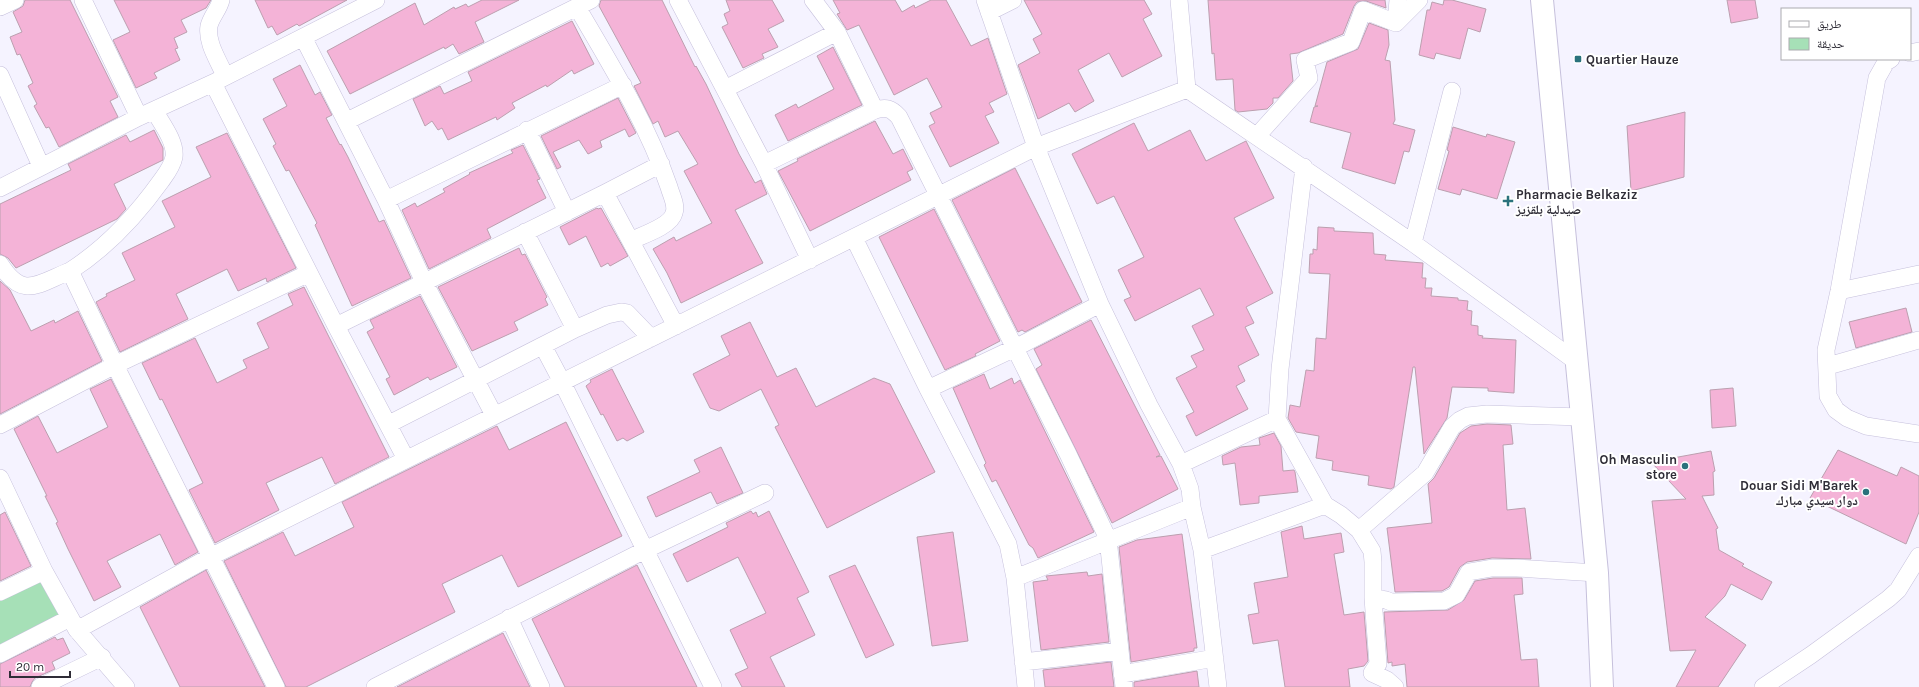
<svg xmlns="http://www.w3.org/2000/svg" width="1919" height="687" viewBox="0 0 1919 687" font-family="Karla,'Noto Naskh Arabic',sans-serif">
	<rect width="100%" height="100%" fill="#f5f3ff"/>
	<!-- green -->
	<path fill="#a6e0b7" d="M41,579L65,621L0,652V599Z"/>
	<!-- building -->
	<path fill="#f4b3d7" stroke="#bc9faf" d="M25,0H70L118,97L110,101L118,117L59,147L49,127L46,128L34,106L37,104L28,86L33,83L20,54L17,55L10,37L22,32L13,12L23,6Z
		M114,0H211L206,8L181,20L187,32L174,38L178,48L175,49L180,60L154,73L157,78L136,88L113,40L130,32Z
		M255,0H347L299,26L297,24L277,35L272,26L268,28Z
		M482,0H519L475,22L484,42L459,54L453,44L445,49L444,47L350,94L327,51L415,3L424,25L454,7L455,9L466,4L468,7Z
		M601,0H662L695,67L696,66L706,84L739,154L755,183L761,180L767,194L735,210L763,263L681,303L667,273L653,249L674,237L676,241L712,223L684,171L698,164L678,131L665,137L658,121L653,124L634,86L641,83L599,6Z
		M726,0H772L784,21L768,29L778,47L762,54L764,58L743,68L722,27L728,24L724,14L730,11Z
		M833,0H895L902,12L914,5L915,8L931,0H946L971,46L988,38L1007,94L989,103L994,112L985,116L999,143L950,167L929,126L935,123L930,113L942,107L927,78L894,95L859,25L847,30L837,14L840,13Z
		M1024,0H1144L1152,14L1143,19L1162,56L1122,77L1109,53L1078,70L1094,101L1075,112L1069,103L1038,119L1018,65L1040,53L1033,39L1042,34Z
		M1208,0H1385L1386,8L1366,1L1357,2L1354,6L1343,34L1298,53L1290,54L1293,81L1278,98H1273V103L1267,109L1238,112L1235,110L1233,79L1216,80L1214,53L1212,54Z
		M1444,0H1452L1486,9L1480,32L1468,28L1460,59L1436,53L1434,59L1419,55L1427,10H1430L1432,2L1443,5Z
		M1727,0H1755L1758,18L1731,23Z
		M572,21L594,64L574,74L572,70L547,87L546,85L512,103L515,108L497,120L496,117L448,140L442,128L438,130L432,121L425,126L413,99L440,86L444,94L472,81L468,72Z
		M1369,23L1388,30L1389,45L1385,60L1390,61L1395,120L1393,124L1415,130L1409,152L1404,151L1395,184L1342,168L1351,133L1310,122L1314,107L1318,106H1315L1327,62L1358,49Z
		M833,47L862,105L788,141L775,115L796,104L798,108L834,89L817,56Z
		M300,65L315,95L320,92L332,115L326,118L340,145L341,144L348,157L379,222L384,220L411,278L352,306L315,225L317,223L289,170L286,171L273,146L276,144L263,119L287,106L273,79Z
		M618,98L636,133L629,137L625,129L600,141L602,147L588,154L579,140L553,152L561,167L557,169L541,136Z
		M1685,112L1684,177L1631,191L1627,126Z
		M875,121L893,154L903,149L913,169L907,172L911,180L810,231L778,171L798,161L797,159Z
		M1134,123L1148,151L1190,130L1206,161L1246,141L1274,198L1234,218L1273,293L1246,307L1254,323L1245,327L1259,355L1238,366L1245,381L1236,386L1248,409L1196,436L1186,416L1194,412L1176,378L1197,367L1191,356L1204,350L1192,326L1214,315L1200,288L1135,321L1124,300L1131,297L1118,270L1144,257L1114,196L1097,204L1072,154Z
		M1453,127L1486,137L1487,134L1515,142L1497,199L1462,189L1460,195L1438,189L1449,151L1447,150Z
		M154,130L163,148V160L114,184L126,209L117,219L16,268L8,258L0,254V204L71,170L68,164L126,135L130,142Z
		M227,133L296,268L267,282L266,278L238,291L227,269L176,294L188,319L120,352L96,302L107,296L106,294L135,280L122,253L175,227L162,201L211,177L196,147Z
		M523,145L540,179L537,180L546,198L487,229L491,238L429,269L402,210L415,203L417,207L445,192L443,189L470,174L469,173L513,153L511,150Z
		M1015,168L1082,302L1025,332L1022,330L1018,332L952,200Z
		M597,208L598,209L601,208L628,256L610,266L608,263L601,267L586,236L569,245L560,227Z
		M934,209L1000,341L975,354L976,356L945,370L879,237Z
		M1318,227L1334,228V231L1373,233L1374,254L1386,255L1385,260L1423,263L1422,278H1426L1425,288H1432L1431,296L1458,298V300L1468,301L1467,310L1472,311L1471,325L1478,326V335L1483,336L1482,338L1516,340L1514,393L1488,391V388L1452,387L1447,418L1424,454L1415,367H1413L1394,487L1391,489L1368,485L1369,476L1332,470L1333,461L1316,458L1319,436L1296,432L1288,418L1290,405L1300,407L1306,370L1314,371L1316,338L1326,339L1330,274L1309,273L1310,254H1313V249L1317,250Z
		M519,248L522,255L525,254L547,297L545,299L548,305L514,322L518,330L472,351L438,287Z
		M0,281L10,290L31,331L54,320L55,323L78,311L102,361L0,414Z
		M304,287L389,457L335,484L322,457L266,483L279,510L215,543L189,490L203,483L162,399L160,400L142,363L195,338L217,383L247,368L243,360L269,348L257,323L293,305L288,294Z
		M420,296L457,367L430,380L428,377L394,395L386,379L390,377L367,332L374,328L370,320Z
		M1906,308L1912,332L1856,348L1849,322Z
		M1091,320L1160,455L1156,457L1161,456L1178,489L1112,523L1036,369L1042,365L1034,349Z
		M750,322L777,377L796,368L816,407L874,378L890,384L935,472L827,528L775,427L779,425L761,389L719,411L710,408L693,374L730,355L721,336Z
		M612,369L644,432L627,441L623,438L617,441L603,414L601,415L586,386L591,382L590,380Z
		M984,374L990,389L1012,378L1014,384L1020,380L1094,532L1038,558L1033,548L1029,545L996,480L992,482L984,465L986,463L953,388Z
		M111,379L198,552L175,565L160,534L107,561L121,587L94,601L68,549L56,523L58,522L45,496H47L14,429L38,416L57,453L108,427L90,389Z
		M1733,388L1736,426L1712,428L1710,390Z
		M566,422L622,536L518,587L502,555L442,584L455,612L306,687H286L224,561L283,532L295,556L354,527L342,502L497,426L509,450Z
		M1487,424L1511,425L1513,444L1503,445L1507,510L1525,508L1531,559L1492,558L1467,562L1460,567L1449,587L1442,591L1395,592L1387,528L1432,523L1428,484L1434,478L1460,433L1471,426Z
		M1274,433L1281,446L1283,471L1294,470L1295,472L1298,492L1259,496V503L1240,505L1235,463L1223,465L1222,456L1241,447L1260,445L1259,438Z
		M721,447L743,493L717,504L711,492L656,517L647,497L700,472L694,460Z
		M1838,450L1897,476L1901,467L1919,476V512L1906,544L1810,498Z
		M1711,451L1715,471L1713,472L1714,495L1702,496L1718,528L1716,529L1719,550L1744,564L1742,566L1772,582L1762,600L1731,584L1725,596L1705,617L1746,645L1718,687H1676L1696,650L1670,651L1652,501L1686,499L1651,462Z
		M751,511L753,514L756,512L758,517L769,511L809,592L797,598L815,635L770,657L785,687H742L735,674L748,668L730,630L766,613L738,557L687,582L673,554L728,527L726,523Z
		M5,512L31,566L0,581V515Z
		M1302,526L1304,539L1341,533L1344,552L1334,554L1344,615L1364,612L1368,661L1364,666L1348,669L1350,687H1285L1278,640L1253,644L1248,615L1259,613L1254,583L1288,577L1281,532Z
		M953,532L968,641L932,646L917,537Z
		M1182,534L1197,648H1194V651L1131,662L1119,547L1137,540Z
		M637,565L697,687H565L532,619Z
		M855,565L894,645L866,658L829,576Z
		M206,570L265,687H180L140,607Z
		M1087,572L1088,576L1102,574L1109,642L1041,650L1033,582L1048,580L1046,576Z
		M1493,578H1522L1523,594L1514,595L1521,660L1537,659L1539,687H1407L1405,664L1392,666V662L1388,663L1384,612L1448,610L1464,600L1475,581Z
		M503,633L530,687H397Z
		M55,637L57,640L63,638L70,653L52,662L55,669L35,678L32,682L30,687H0V664Z
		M1111,662L1114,687H1045L1043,670Z
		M1197,671L1199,687H1134V682Z"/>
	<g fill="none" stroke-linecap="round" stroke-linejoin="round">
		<!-- street casing -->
		<g stroke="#c6c0dc" stroke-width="18">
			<path id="street" d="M83,0L139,117
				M221,0C219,9 211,17 209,26C206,43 219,61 225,76
				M678,0L764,164L810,260
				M813,0L837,32L875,110
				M985,0L1036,147L1100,304L1149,405L1181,464L1190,489L1192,507L1202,550L1218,687
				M1179,0L1187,89
				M0,7L15,0
				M577,7C611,65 647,123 669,187C671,195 677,205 674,213C671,226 643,235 632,240
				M989,12L1013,0
				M1396,23L1398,0
				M303,37L386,200L424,282L494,415
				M1910,53L1919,51
				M1891,59L1886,62L1877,78L1839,291L1826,350L1828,396L1836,410L1847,418L1866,426L1919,434
				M0,75L41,166
				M213,83L336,326L406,459
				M725,89L837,32
				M347,121L591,0
				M527,130L567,212
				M1257,136L1309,78L1305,60L1351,42L1363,10L1396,23L1419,0
				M764,164L875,110C886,107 891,108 899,117L1068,454L1108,539L1124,687
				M1304,167L1280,369L1277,419L1325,505L1341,515L1359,530L1372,551L1373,562V598L1378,664L1372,673L1387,680L1395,687
				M0,188L139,117L213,83L376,0
				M605,193L676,326
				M386,200L623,85
				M525,232L575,329
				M854,238L928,389L1008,544L1015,578L1026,687
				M1413,243L1452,91
				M0,264C23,300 37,284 70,271L115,365L276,687
				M70,271C106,248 136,216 161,181C166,174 172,167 174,157C176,141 161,123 154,110
				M1839,291L1919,274
				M336,326L605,193L661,164
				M543,346L562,382L713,687
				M1828,366L1919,340
				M928,389L1015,348L1100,304
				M389,424L575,329L607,315L621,312L627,313L651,338
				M0,425L115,365L309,273
				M1181,464L1277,419
				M0,478L44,571L77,630L210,557L1036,147L1187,89L1413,243L1577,362
				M1359,530L1425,473L1452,427L1460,420L1468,416L1487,414L1582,417
				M1202,550L1325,505
				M1015,578L1192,507
				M0,592L44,571
				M1373,598L1386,600L1391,602L1444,601L1456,595L1469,572L1492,568H1517L1597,573
				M509,618L541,687
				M77,630L126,687
				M0,654L70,618
				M1023,662L1120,651
				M1122,674L1215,658
				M40,687L102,657
				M375,687L645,550L765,493
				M1763,687L1811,655L1888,599L1898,590L1919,556"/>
		</g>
		<!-- secondary casing -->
		<g stroke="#c6c0dc" stroke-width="24">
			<path id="secondary" d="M1542,0L1597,573L1602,687"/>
		</g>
		<!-- street -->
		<use href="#street" stroke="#fff" stroke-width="17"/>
		<!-- secondary -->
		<use href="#secondary" stroke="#fff" stroke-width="22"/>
	</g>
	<!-- markers -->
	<g fill="#2a727c" stroke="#fff" stroke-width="1.5">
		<rect x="1574" y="55" width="8" height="8" rx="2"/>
		<path d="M1506 195h4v4h4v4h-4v4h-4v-4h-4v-4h4z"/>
		<circle cx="1685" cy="466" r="4"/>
		<circle cx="1866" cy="492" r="4"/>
	</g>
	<g text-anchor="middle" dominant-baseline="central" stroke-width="4" stroke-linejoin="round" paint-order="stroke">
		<!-- poi labels -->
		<g font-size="13" font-weight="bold" fill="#2f2d37" stroke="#fff" text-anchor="start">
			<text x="1586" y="59">Quartier Hauze</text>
			<text x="1516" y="194">Pharmacie Belkaziz<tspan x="1516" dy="15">صيدلية بلقزيز</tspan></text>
			<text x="1677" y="459" text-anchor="end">Oh Masculin<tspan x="1677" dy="15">store</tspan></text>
			<text x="1858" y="485" text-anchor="end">Douar Sidi M'Barek<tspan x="1858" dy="15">دوار سيدي مبارك</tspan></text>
		</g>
	</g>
	<!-- legend -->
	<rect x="1781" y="8" width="130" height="52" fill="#ffffff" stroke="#acabaf"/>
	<rect x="1789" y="21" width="20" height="6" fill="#ffffff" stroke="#acabaf"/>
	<text x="1817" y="28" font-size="12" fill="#2f2d37">طريق</text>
	<rect x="1789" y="38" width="20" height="12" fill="#a6e0b7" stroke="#acabaf"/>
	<text x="1817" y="48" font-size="12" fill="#2f2d37">حديقة</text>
	<!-- scale -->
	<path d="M10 671v6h60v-6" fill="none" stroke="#2f2d37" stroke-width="2"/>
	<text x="16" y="671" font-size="12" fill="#2f2d37" stroke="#ffffff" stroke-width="3" paint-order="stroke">20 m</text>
</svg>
